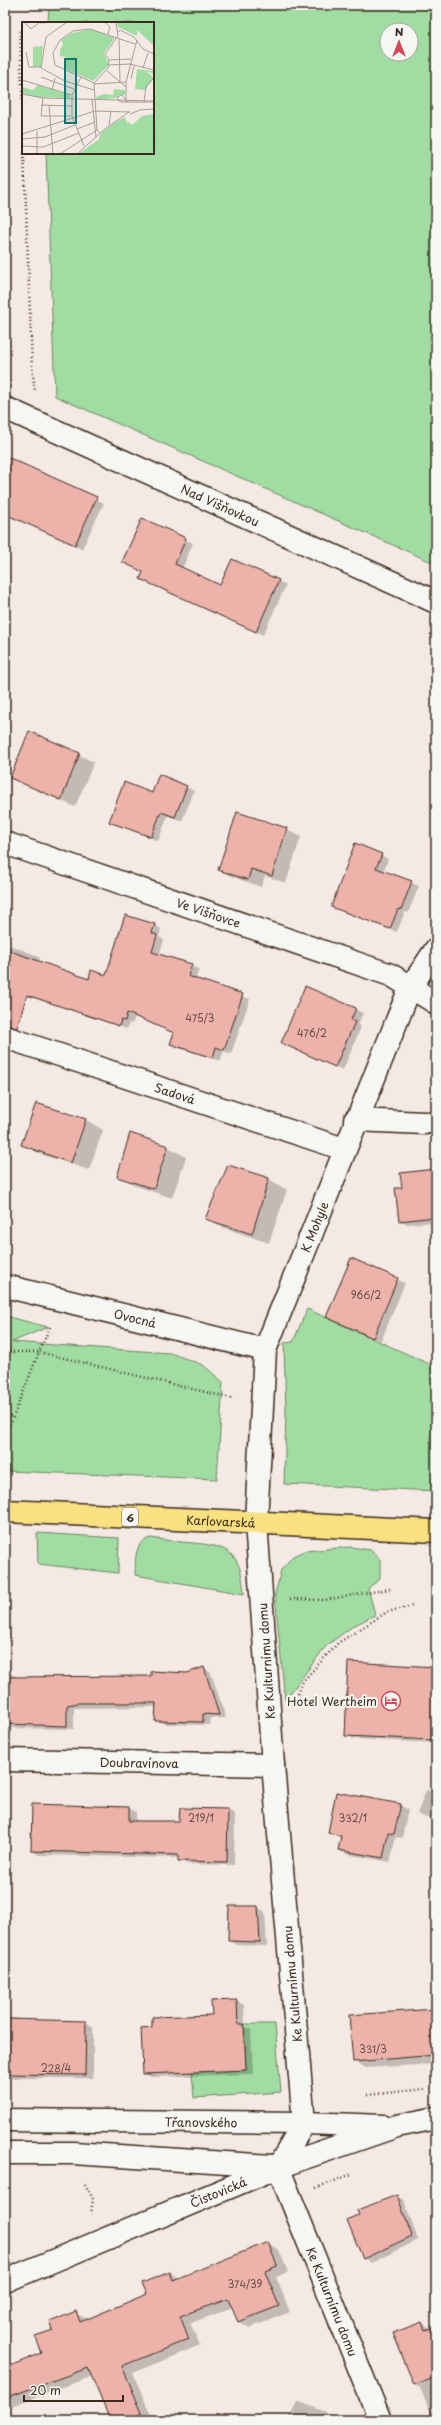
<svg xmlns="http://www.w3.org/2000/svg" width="441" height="2425" viewBox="0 0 441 2425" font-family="'Playpen Sans',sans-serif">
	<rect width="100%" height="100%" fill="#f4e9e4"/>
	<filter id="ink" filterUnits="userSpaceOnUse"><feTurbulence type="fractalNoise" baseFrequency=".025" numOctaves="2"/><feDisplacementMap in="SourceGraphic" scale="8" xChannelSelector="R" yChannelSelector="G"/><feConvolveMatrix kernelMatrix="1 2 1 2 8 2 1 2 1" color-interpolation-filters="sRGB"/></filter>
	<g filter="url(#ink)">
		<!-- green -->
		<path fill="#a1dda3" stroke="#6e8460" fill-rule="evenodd" d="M49,5H436V564L55,396L46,153H153V23H48ZM387,30H411V54H387Z
			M307,1309L436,1367V1491L284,1484L286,1414L284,1343L293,1342Z
			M5,1316L48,1327L12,1342L170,1353L203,1365L223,1382L217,1479L5,1471Z
			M37,1533L119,1538L118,1573L38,1564Z
			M150,1538C165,1540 179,1542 193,1543C232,1546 241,1555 244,1594L135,1575C136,1559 133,1544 150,1538Z
			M350,1547L371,1550L380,1560V1579L368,1588L375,1615L353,1626L326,1646L285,1700L275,1595L281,1570L293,1556L304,1551Z
			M244,2024H275L281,2092L194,2098L192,2072L246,2070Z"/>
		<!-- shadow -->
		<path fill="#0003" d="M5,457L104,503L82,549L39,529L5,510Z
			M143,519L193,543L182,569L221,586L233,560L286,585L263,635L149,583L144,573L123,562Z
			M30,733L94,762L75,807L11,778Z
			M186,787L194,791L182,821L168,816L158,841L110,821L153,794Z
			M238,813L287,829L301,837L286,883L265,876L261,887L233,877L219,869Z
			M381,855L388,859L383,872L419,886L408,913L405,912L397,932L340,910Z
			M154,924L161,929L159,937L164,940L159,956L199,969L195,980L250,999L231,1054L224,1051L220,1061L179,1048L172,1044L175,1033L135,1017L132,1024L129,1023L127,1029L5,988L6,944L33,954L40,958L38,962L89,980L107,977Z
			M306,988L363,1013L358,1025L361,1027L343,1070L282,1043Z
			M37,1104L86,1120L103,1130L89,1170L40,1154L22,1143Z
			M131,1135L168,1147L186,1157L172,1198L136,1186L119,1175Z
			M229,1166L269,1179L287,1190L269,1243L224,1228L206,1218Z
			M436,1170V1222L407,1224L400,1220L403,1189Z
			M351,1260L405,1283L381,1341L327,1317Z
			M204,1668L211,1673L226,1718H211L210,1725L164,1724L156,1720L157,1707L74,1708V1729L5,1728V1672L16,1676V1678L152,1677L187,1674Z
			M436,1668V1743L353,1739L346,1735Z
			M426,1790L436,1793V1822L417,1814Z
			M33,1805L129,1808L136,1812V1822H180L228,1810L235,1814L234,1865L187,1864L179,1858L39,1855L32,1851Z
			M400,1805L408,1810L402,1838L396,1837L390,1862L346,1854L339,1850L342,1838L329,1833Z
			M258,1907L265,1912L267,1946L236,1945L229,1940Z
			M436,1991V2064L365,2068L354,2061L431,2010L430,1992Z
			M237,2001L244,2005L245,2026L251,2029L253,2074L151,2077L144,2073L153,2028L213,2016Z
			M5,2018H17L22,2021L86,2022L93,2027V2078H5Z
			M397,2196L404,2200L418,2240L371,2263L364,2258L361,2215Z
			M267,2243L279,2250L288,2272L276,2277L290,2312L250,2328L239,2322L233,2308L190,2323L200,2345L133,2373L153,2420H111L93,2376L6,2408L9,2414L5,2415V2370L43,2354L54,2330L75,2313L87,2319L148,2294L170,2273L180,2279Z
			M422,2323L432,2329L436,2327V2420H434L420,2388L415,2385Z
			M297,2401L326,2412L329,2420H288Z"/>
		<!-- building -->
		<path fill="#edb3aa" stroke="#3b2a1e" d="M5,456L97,497L75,545L5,514Z
			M142,518L186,538L175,564L220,585L232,559L279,580L256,632L140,579L143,572L122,562Z
			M29,731L80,753L61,800L10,778Z
			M159,774L187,786L175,817L161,812L151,837L109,822L124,782L152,793Z
			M237,812L287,828L272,876L251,869L248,880L218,870Z
			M355,843L382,854L376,868L412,881L401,910L398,909L390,929L331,907Z
			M125,915L155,924L152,933L157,935L152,952L192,964L188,976L243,994L224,1050L216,1047L213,1058L170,1044L174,1033L127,1013L125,1021L121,1020L119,1026L27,995L17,1028L5,1025V949L89,979L91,970L106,975Z
			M305,986L356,1008L351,1020L355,1022L335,1067L281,1043Z
			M36,1103L86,1119L71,1163L21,1145Z
			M130,1133L168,1146L154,1189L117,1177Z
			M228,1165L269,1178L252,1234L205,1219Z
			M436,1169V1217L399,1221L395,1188H402L400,1173Z
			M351,1258L398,1278L373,1338L326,1317Z
			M348,1662L436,1667V1740L345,1736Z
			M204,1667L219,1715L203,1714V1722L155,1721L156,1703H79L67,1705V1726L5,1724V1677L151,1676V1671L187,1673Z
			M336,1792L401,1804L394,1834L388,1833L383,1858L338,1850L341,1836L328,1833Z
			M32,1804L129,1807V1821H179L180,1808L228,1809L227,1862L178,1861V1855L31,1851Z
			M229,1906H258L260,1942L228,1941Z
			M237,2000L238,2024H244L246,2070L143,2074L141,2028L152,2027V2017L212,2015L211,2001Z
			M436,2009V2055L353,2062L349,2015Z
			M5,2019L86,2021L85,2075L5,2074Z
			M397,2195L412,2236L363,2259L347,2220L359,2215L357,2210Z
			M268,2242L277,2266L265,2271L279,2306L238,2322L228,2299L180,2316L189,2339L122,2366L142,2413L125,2420H110L88,2368L5,2398V2368L42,2353L35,2336L53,2330L50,2322L76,2311L80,2322L147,2294L142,2283L170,2272L173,2280Z
			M422,2322L425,2330L436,2326V2376L414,2385L393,2333Z"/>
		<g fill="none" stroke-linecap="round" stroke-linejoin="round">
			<!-- street casing -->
			<g stroke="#3b2a1e" stroke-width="25">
				<g id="street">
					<path id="s1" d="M5,408L436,602"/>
					<path id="s2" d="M5,843L391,975L436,1003"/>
					<path id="s3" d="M5,1037L344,1149"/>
					<path d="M355,1120L425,1123"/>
					<path id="s4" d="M5,1286L265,1350"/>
					<path id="s5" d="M5,1760L273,1765"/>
					<path id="s6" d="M5,2120L304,2123L384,2126"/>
					<path d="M5,2153H73L273,2166"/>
					<path id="s7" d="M278,2167L304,2123L273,1765L256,1522L265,1350L410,988L436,949"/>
					<path id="s8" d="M278,2167L380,2420"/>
					<path id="s9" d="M5,2281L278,2167L397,2126L436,2118"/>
				</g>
			</g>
			<!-- primary casing -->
			<g stroke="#3b2a1e" stroke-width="25">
				<g id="primary">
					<path id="s10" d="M5,1511L436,1531"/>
				</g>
			</g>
			<!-- path -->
			<path stroke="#3b2a1e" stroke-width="2.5" stroke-dasharray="1 3" stroke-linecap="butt" d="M20,31L23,114
				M24,153L32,366L35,391
				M50,1327L39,1352L234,1399
				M5,1352H39L10,1425
				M290,1599L324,1600L390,1589
				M298,1694L303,1681L338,1643L387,1612L412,1606
				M367,2095L424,2089
				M85,2184L93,2199L91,2214
				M316,2188L352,2174"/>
			<!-- street -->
			<use href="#street" stroke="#f6f6f2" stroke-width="22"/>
			<!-- primary -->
			<use href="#primary" stroke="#f9e181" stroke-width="22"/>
		</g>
	</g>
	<!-- icons -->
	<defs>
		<g id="hotel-ring" transform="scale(1)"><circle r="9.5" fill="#f6f6f2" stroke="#d1495b" stroke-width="1.5"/><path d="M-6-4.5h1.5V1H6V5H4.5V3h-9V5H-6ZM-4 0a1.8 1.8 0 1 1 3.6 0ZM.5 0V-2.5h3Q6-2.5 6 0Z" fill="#d1495b"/></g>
	</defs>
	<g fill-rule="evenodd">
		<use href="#hotel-ring" x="391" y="1701"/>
	</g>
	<g text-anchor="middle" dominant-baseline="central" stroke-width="4" stroke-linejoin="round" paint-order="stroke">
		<!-- number labels -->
		<g font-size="10" fill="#684c41">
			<text x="200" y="1017">475/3</text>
			<text x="312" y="1032">476/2</text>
			<text x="366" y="1294">966/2</text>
			<text x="201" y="1817">219/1</text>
			<text x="353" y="1817">332/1</text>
			<text x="373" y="2048">331/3</text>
			<text x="56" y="2067">228/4</text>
			<text x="245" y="2283">374/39</text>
		</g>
		<!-- shield labels -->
		<rect fill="#f6f6f2" stroke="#73675e" stroke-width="1" x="122" y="1508" width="16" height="18" rx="3"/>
		<g font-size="11" font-weight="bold" fill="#3b2a1e">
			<text x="130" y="1517">6</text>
		</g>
		<!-- street labels -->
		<g font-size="12" fill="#3b2a1e" stroke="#f6f6f2">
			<text stroke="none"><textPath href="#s1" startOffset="236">Nad Višňovkou</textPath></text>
			<text stroke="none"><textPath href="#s2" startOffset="215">Ve Višňovce</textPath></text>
			<text stroke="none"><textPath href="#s3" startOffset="179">Sadová</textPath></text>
			<text stroke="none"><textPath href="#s7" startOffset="959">K Mohyle</textPath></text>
			<text stroke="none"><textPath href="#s4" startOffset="134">Ovocná</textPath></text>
			<text stroke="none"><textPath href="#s10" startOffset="216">Karlovarská</textPath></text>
			<text transform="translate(266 1661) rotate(-94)">Ke Kulturnímu domu</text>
			<text stroke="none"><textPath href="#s5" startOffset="134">Doubravínova</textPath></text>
			<text transform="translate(292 1984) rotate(-95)">Ke Kulturnímu domu</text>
			<text stroke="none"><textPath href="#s6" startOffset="196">Třanovského</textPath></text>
			<text stroke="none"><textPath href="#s9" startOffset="231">Čistovická</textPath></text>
			<text stroke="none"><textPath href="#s8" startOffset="145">Ke Kulturnímu domu</textPath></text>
		</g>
		<!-- poi labels -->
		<g font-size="12" fill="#3b2a1e" stroke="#f6f6f2" text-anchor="end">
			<text x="377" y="1701">Hotel Wertheim</text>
		</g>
	</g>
	<!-- overview -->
	<g transform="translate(22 22)">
		<rect width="132" height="132" fill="#f4e9e4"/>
		<path d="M95,0H132V24L115,8V14L96,5ZM69,7L93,16L82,31L87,43L71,59L44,47V35L38,34V28L41,22L39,18L50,11ZM21,24L19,45H11V25ZM115,47L132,49V52L124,49L132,56L123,68L113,67ZM16,63L48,73V76L14,75L0,71V65L11,68ZM92,67L103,68V73H97L94,76L74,78V75L82,72L91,73ZM132,92V132H56L76,118L80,110L92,101L103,95L106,104L105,99L110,103L120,94Z" fill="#a1dda3"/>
		<path fill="none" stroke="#aa9d95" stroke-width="1" d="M2,0L9,7L18,0M45,0L24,15L19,46L43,59L72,68M83,0L88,5L86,12M18,1L34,0M96,10L98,8L112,15L121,27L132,32M97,17L98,61M4,30L7,45H19M87,38L109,37M87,43L108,42L132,48M121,46L126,31M85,49L104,65M19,55L52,67M59,55L50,73V94L62,124M109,57L112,44M0,58L50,73M72,61L33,43L31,31L38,18L51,9L68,7L113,22M72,62L104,60M30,68L33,56M0,72L21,76L132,79M21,76L19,94H49M70,78L74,115M104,80V60L115,18M106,80L100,73L95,75L98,80H132M122,81L124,64L132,56M19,83L50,84M27,83L31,132M108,92L118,88L132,87M87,103L89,89M55,107L73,100M78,111L75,108L72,61L86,46L87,38L83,32L96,14L94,0M0,112L73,89L108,90M0,117L23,115L53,103M0,124L21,125L57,111M15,132V109M38,132L75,108M55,132L83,107L107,90"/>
		<path fill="#0f766e" fill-opacity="0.15" stroke="#0f766e" stroke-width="2" d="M43,37H54V101H43Z"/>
		<rect width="132" height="132" fill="none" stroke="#3b2a1e" stroke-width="2"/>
	</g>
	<!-- margin -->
	<rect width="441" height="2425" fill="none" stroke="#f6f6f2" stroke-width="20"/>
	<rect x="10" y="10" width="421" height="2405" fill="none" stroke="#3b2a1e" stroke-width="1.5" filter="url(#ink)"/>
	<!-- north arrow -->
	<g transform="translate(399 42)"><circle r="19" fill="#f6f6f2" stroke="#aba49d"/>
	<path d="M0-3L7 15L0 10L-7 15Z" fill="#d1495b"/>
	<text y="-6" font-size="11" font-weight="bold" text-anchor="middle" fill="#3b2a1e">N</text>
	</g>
	<!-- scale -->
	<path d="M24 2395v6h99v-6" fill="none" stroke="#3b2a1e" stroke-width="2"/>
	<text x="30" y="2395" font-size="12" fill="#3b2a1e" stroke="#f6f6f2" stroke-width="3" paint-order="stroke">20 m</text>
</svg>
